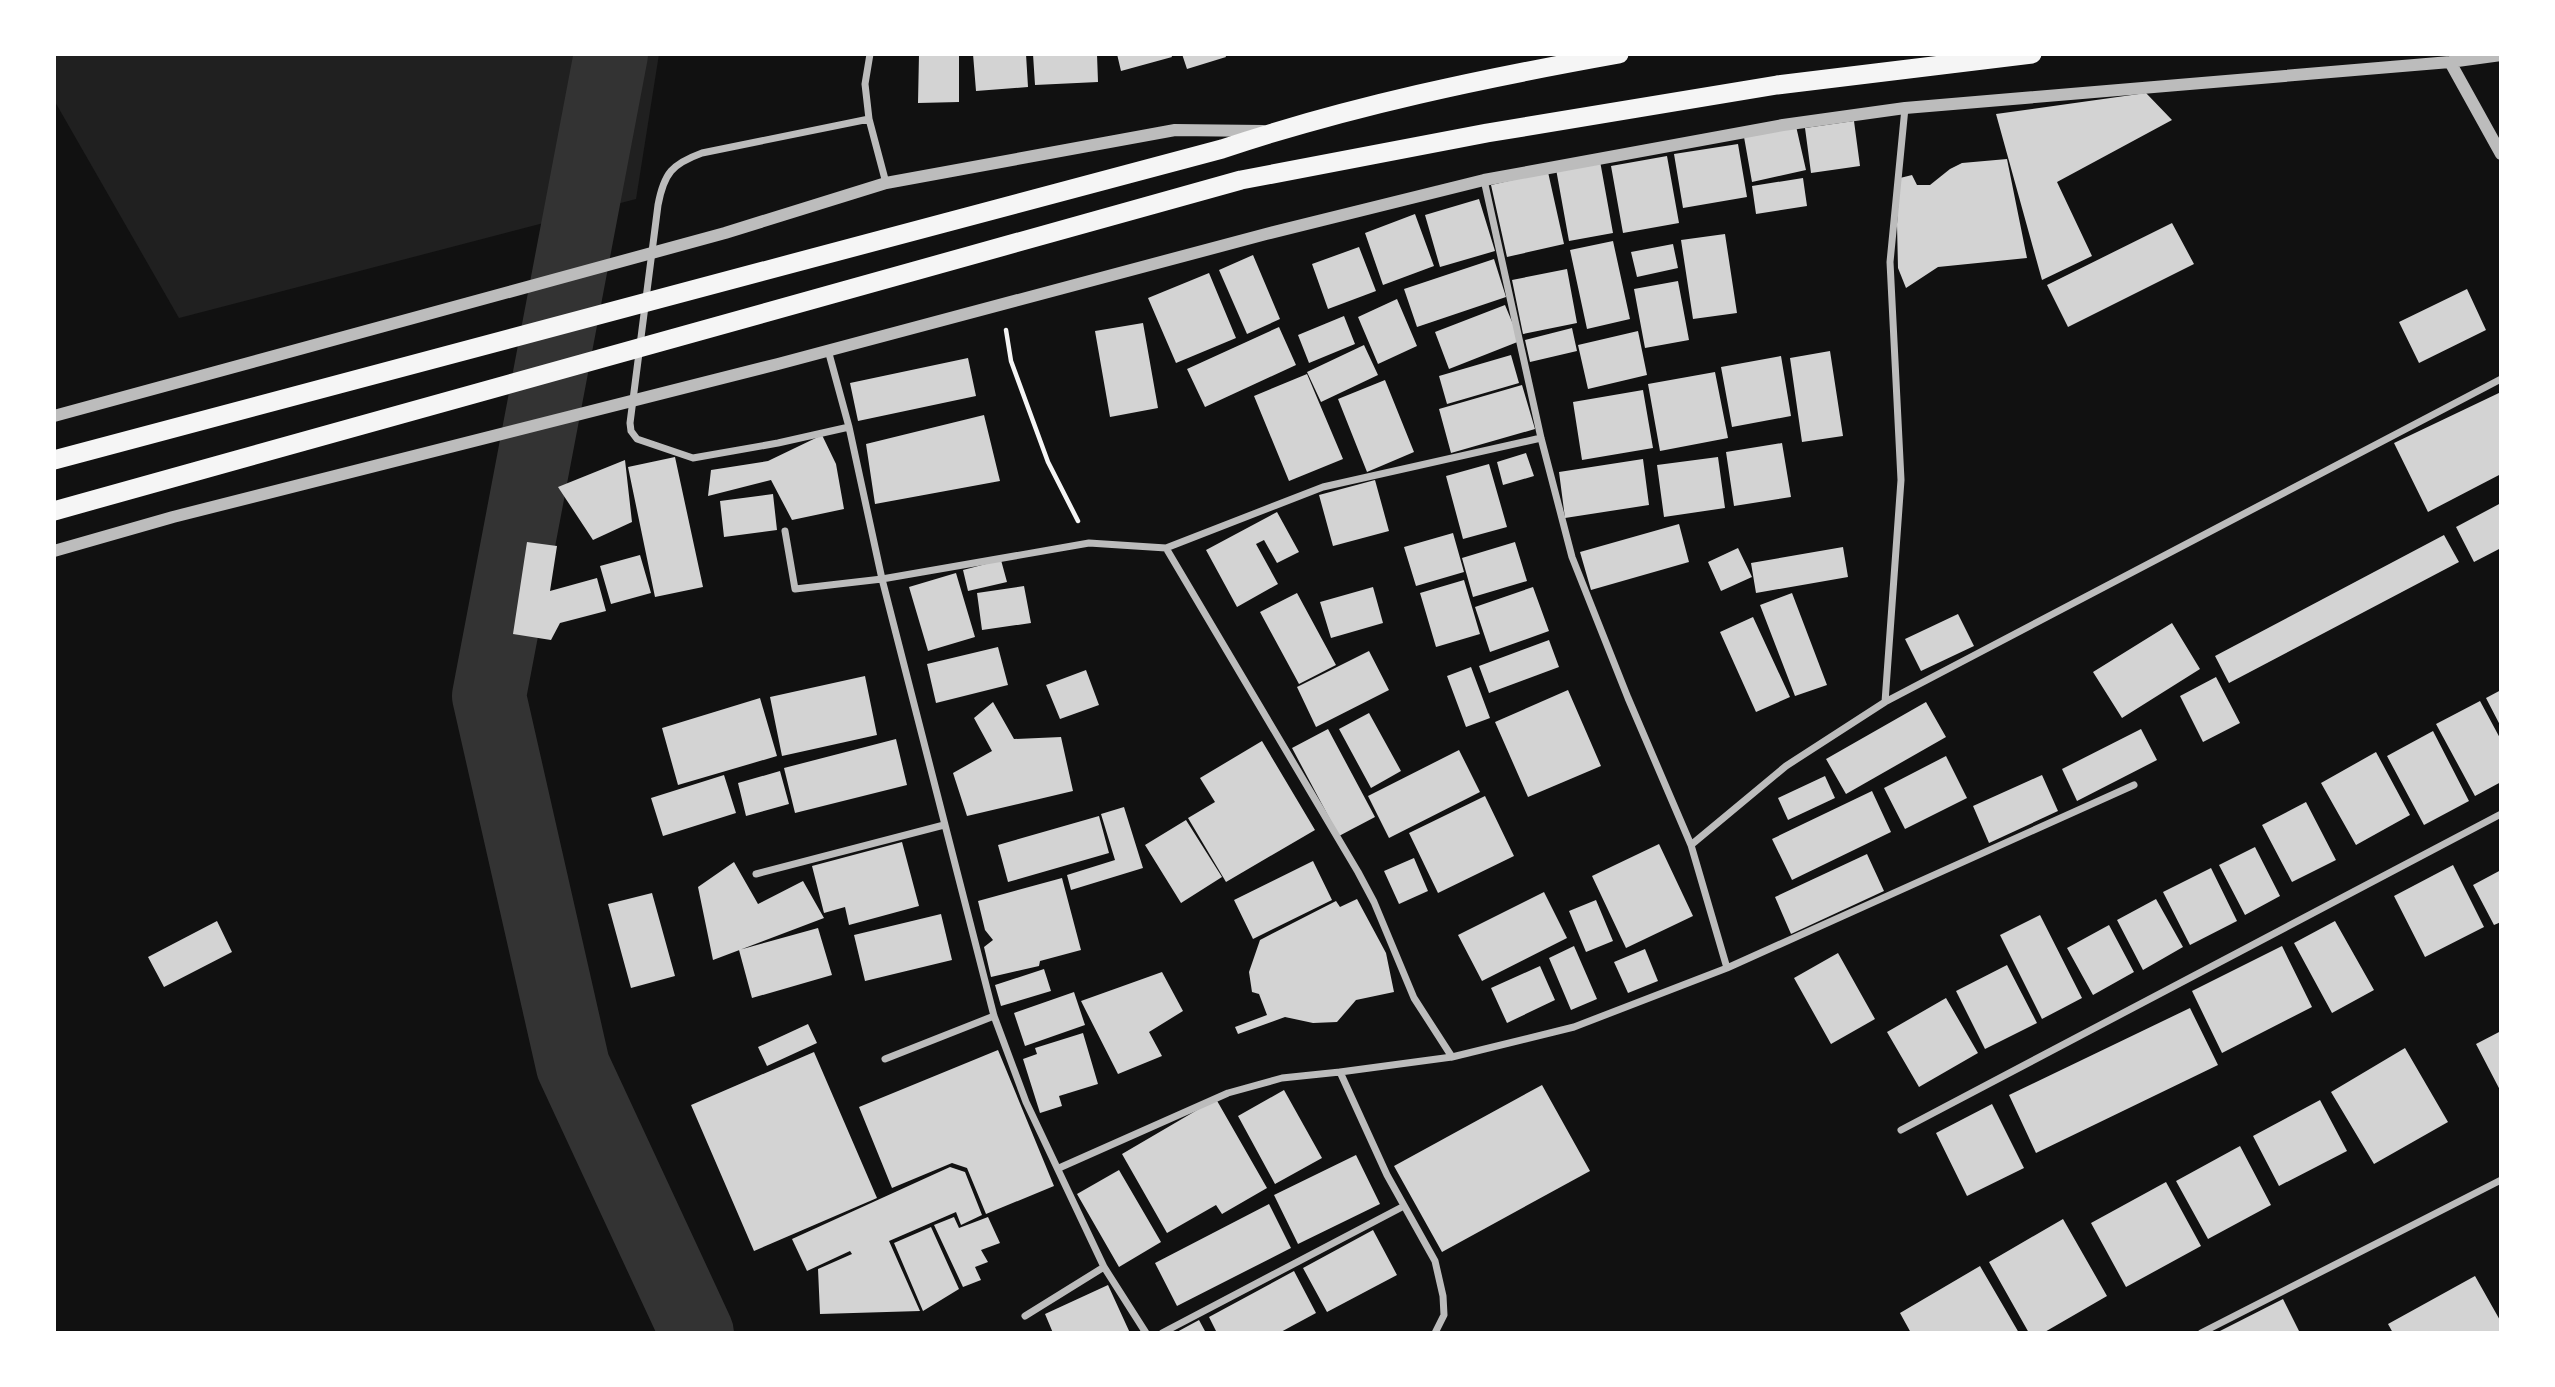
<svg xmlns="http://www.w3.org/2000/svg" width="2555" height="1387" viewBox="0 0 2555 1387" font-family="'Space Grotesk',sans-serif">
	<rect width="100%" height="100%" fill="#111"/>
	<!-- green -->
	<path fill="#202020" d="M54,54H659L636,199L179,318L54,100Z"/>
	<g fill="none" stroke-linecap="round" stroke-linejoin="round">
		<!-- river -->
		<path stroke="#333" stroke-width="74" d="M611,54L489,696L573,1066L697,1333"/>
	</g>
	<!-- building -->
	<path fill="#d3d3d3" d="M919,54H959V102L918,103Z
		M973,54H1026L1028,87L976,91Z
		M1033,54H1097L1098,82L1035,85Z
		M1117,54H1171L1172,57L1121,71Z
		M1182,54H1225L1226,57L1187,69Z
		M2146,93L2172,120L2057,182L2092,256L2042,280L1996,114Z
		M1854,121L1860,166L1811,173L1805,128Z
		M1796,126L1806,170L1752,182L1744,137Z
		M1738,144L1747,197L1683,208L1674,154Z
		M1667,156L1679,223L1623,233L1611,166Z
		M2007,159L2027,258L1938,267L1906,288L1898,268L1897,224L1900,178L1912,175L1917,185H1930L1950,169L1962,163Z
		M1600,161L1613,233L1569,241L1556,169Z
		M1548,172L1564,244L1507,257L1491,185Z
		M1803,178L1807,206L1756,214L1752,186Z
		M1479,199L1495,251L1440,267L1425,215Z
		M1415,214L1434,266L1383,285L1365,233Z
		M2172,223L2194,264L2068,327L2047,285Z
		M1725,234L1737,313L1693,319L1681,240Z
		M1613,241L1630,319L1587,329L1570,250Z
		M1673,244L1678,268L1637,277L1631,252Z
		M1359,247L1376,291L1328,309L1312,264Z
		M1253,255L1280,319L1247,334L1219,270Z
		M1494,259L1506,297L1417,327L1404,289Z
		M1567,269L1577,323L1523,334L1512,280Z
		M1209,273L1236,338L1176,363L1148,298Z
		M1678,281L1689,340L1645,348L1634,289Z
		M2467,289L2486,330L2419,363L2399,322Z
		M1397,299L1417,346L1378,364L1358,317Z
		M1505,305L1520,341L1449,369L1435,332Z
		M1344,316L1355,344L1309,363L1298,335Z
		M1143,323L1158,408L1110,417L1095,331Z
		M1279,327L1296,365L1205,407L1187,369Z
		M1572,328L1577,351L1530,362L1525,340Z
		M1638,331L1647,375L1588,389L1578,345Z
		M1364,345L1378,375L1321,402L1307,372Z
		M1830,351L1843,436L1802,442L1790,358Z
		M1511,355L1519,383L1447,404L1439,376Z
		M1781,356L1791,416L1732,427L1721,367Z
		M968,358L976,396L858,421L850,383Z
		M1715,372L1728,438L1660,451L1648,384Z
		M1307,374L1343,459L1289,481L1254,396Z
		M1385,380L1414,452L1367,472L1338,399Z
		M1522,385L1535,429L1451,453L1439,409Z
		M1643,390L1653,448L1582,460L1573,402Z
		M2501,392V474L2428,512L2394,443Z
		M984,415L1000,481L875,504L866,444Z
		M822,435L836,464L844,509L792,520L771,480L708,496L711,470L768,461Z
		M1782,443L1791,497L1734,506L1726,452Z
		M1526,453L1534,476L1503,485L1497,462Z
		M675,457L703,587L655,597L628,467Z
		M1718,457L1725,508L1664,517L1657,465Z
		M1643,459L1649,505L1565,518L1559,472Z
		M625,460L632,522L593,540L558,487Z
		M1489,464L1507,527L1463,539L1446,476Z
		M1375,480L1389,531L1333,546L1319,495Z
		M773,494L777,530L724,537L720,501Z
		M2501,503V548L2474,562L2456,527Z
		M1277,512L1299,552L1277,563L1264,540L1256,544L1278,584L1237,607L1206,550Z
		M1679,524L1689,562L1591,590L1580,552Z
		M1453,533L1464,572L1416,586L1404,547Z
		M2444,535L2459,562L2229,683L2215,656Z
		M527,542L557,546L550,591L597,578L606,611L560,623L551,640L513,634Z
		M1515,542L1527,581L1473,597L1462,558Z
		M1843,547L1848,577L1756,593L1751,563Z
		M1738,548L1752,577L1721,591L1708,562Z
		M640,555L651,593L611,604L600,566Z
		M1001,560L1007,582L968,591L963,570Z
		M956,573L975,637L928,651L909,587Z
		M1464,580L1480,634L1436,647L1420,593Z
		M1024,586L1031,623L982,630L977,593Z
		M1373,587L1383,623L1331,638L1320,602Z
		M1533,587L1549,631L1490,652L1475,607Z
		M1297,593L1336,665L1299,684L1260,612Z
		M1792,593L1827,685L1795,696L1760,605Z
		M1958,614L1974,646L1921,671L1905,639Z
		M1753,617L1790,697L1756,712L1720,632Z
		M2172,623L2200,669L2122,718L2093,672Z
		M1549,640L1559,667L1489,693L1479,666Z
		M998,647L1008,685L936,703L927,664Z
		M1369,651L1389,690L1316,727L1297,687Z
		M1471,667L1490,718L1466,727L1447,676Z
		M1086,670L1099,705L1060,719L1046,685Z
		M865,676L877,735L782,756L770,697Z
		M2216,677L2240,723L2203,742L2180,696Z
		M1568,690L1601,766L1528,797L1495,722Z
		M2501,690V727L2486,698Z
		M760,698L777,756L678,785L662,728Z
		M2480,701L2501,740V782L2475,796L2436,724Z
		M993,702L1014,739L1061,737L1073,791L967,816L953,773L992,751L974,718Z
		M1926,702L1946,737L1846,794L1826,759Z
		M1369,713L1401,771L1371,788L1339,729Z
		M1328,729L1375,817L1339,836L1292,748Z
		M2141,729L2157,760L2077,801L2062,769Z
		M2433,731L2469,801L2424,825L2387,756Z
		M896,739L907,785L795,813L784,768Z
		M1262,741L1315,830L1226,882L1188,818L1215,802L1200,778Z
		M1459,750L1480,792L1389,838L1368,796Z
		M2376,752L2410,815L2356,845L2321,783Z
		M1946,756L1967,798L1905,829L1884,788Z
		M780,771L789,804L746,816L738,783Z
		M724,775L736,813L663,836L651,798Z
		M2042,775L2058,811L1989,843L1973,806Z
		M1825,776L1835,798L1788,820L1778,798Z
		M1872,791L1891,832L1792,880L1772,839Z
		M1485,796L1514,856L1438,893L1409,833Z
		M2306,802L2336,860L2292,882L2262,825Z
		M1124,807L1143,868L1071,890L1067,875L1115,860L1101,814Z
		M1099,816L1109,853L1008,882L998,845Z
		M1186,820L1222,877L1181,903L1145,845Z
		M902,842L919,906L849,925L845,907L824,913L812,866Z
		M1659,844L1693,916L1626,948L1592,876Z
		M2255,847L2280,896L2245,915L2219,865Z
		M1867,854L1884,891L1791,934L1775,897Z
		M1414,858L1428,891L1399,904L1384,871Z
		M1313,861L1332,900L1253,939L1234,900Z
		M734,862L758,904L803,881L824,918L713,960L698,887Z
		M2453,865L2484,927L2425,957L2394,896Z
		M2211,868L2237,921L2190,945L2163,892Z
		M2501,870V922L2494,925L2473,885Z
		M1062,878L1081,950L1040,961L1039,966L991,977L984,947L993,940L985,930L978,901Z
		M1544,892L1567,938L1482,981L1458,935Z
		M652,893L675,976L631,988L608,904Z
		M1357,899L1386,953L1394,992L1356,1000L1337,1022L1313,1023L1285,1017L1238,1034L1235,1027L1267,1015L1259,994L1252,992L1249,972L1260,940L1336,901L1340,907Z
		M2156,899L2183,947L2143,970L2117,920Z
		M1596,900L1613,941L1586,952L1569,911Z
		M941,914L952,960L865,981L854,935Z
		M2040,915L2082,998L2042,1019L2000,935Z
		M217,921L232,952L164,987L148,957Z
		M2335,921L2374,990L2332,1013L2294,943Z
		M2109,925L2134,972L2093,995L2067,948Z
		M818,928L832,975L752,998L739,950Z
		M1574,946L1597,999L1571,1010L1549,958Z
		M2282,946L2312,1007L2222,1053L2192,991Z
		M1645,949L1658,981L1628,993L1614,962Z
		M1838,953L1875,1019L1831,1044L1794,978Z
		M2007,965L2037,1023L1985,1049L1956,991Z
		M1540,966L1555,1000L1507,1023L1491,988Z
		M1044,969L1051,991L1001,1006L995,985Z
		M1162,972L1183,1011L1149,1032L1162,1056L1118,1074L1081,1001Z
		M1074,992L1085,1025L1025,1046L1014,1013Z
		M1946,998L1978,1053L1919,1087L1887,1032Z
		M2190,1008L2218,1065L2036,1153L2009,1095Z
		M808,1024L817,1043L767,1066L758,1047Z
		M2501,1031V1092L2476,1044Z
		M1083,1033L1098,1084L1059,1096L1062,1106L1040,1113L1023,1059L1037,1054L1035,1048Z
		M2405,1048L2448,1122L2374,1164L2331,1092Z
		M998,1050L1054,1186L986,1214L967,1168L952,1163L892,1188L859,1107Z
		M814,1052L877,1198L754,1251L691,1105Z
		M1542,1085L1590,1171L1442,1252L1394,1166Z
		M1284,1090L1322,1158L1275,1184L1238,1116Z
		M1216,1099L1267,1188L1222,1214L1216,1205L1167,1233L1122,1154Z
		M2320,1100L2347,1151L2279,1186L2253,1136Z
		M1992,1104L2024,1168L1967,1196L1936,1133Z
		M2240,1146L2271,1205L2208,1239L2176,1181Z
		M1356,1155L1380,1204L1298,1244L1274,1195Z
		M950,1167L965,1172L982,1215L961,1225L956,1212L889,1241L920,1311L820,1314L818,1269L852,1254L850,1251L807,1271L792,1239Z
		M1119,1170L1161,1242L1119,1267L1077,1194Z
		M2166,1182L2201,1246L2126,1287L2091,1223Z
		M1269,1204L1291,1248L1177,1306L1155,1263Z
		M954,1217L959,1228L988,1217L1000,1243L981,1250L988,1262L975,1267L981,1280L963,1287L934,1225Z
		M2063,1219L2107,1296L2043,1333H2029L1989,1262Z
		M931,1227L959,1289L923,1311L894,1243Z
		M1373,1230L1397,1275L1327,1312L1303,1268Z
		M1980,1266L2019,1333H1911L1900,1313Z
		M1294,1271L1316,1313L1279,1333H1217L1209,1317Z
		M2475,1276L2501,1322V1333H2393L2388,1324Z
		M1108,1285L1130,1333H1053L1045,1314Z
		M2283,1299L2300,1333H2216Z
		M1199,1320L1206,1333H1175Z"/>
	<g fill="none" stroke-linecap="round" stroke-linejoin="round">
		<!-- path -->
		<path stroke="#f5f5f5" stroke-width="4.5" d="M1006,330L1011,361L1048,462L1078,521"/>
		<!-- minor -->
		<path stroke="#bcbcbc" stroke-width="7" d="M870,54L865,84L869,119L886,183
			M1484,180L1541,438L1572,557L1628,698L1691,845
			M828,350L849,427L882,579L994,1016L1026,1102L1104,1267L1146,1333
			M849,427L778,443L693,458L637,439L631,431L630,423L658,205C664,173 672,164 702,153L869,119
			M785,531L795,589L882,579L1089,543L1166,548
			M1885,702L2501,379
			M756,874L944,825
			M1727,968L1691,845L1786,766L1885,702L1901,480L1890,262L1905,108
			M1452,1057L1414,998L1374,902L1358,872L1166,548L1323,487L1541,438
			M885,1059L994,1016
			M1340,1072L1452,1057L1574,1027L1727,968L2134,785
			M1901,1130L2501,814
			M1059,1168L1228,1093L1282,1078L1340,1072L1387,1175L1435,1261L1443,1296L1444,1315L1435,1333
			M1025,1316L1104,1267
			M1162,1333L1404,1206
			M2201,1333L2501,1180"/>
		<!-- tertiary -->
		<path stroke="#bcbcbc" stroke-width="12" d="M2450,62L2501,154
			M54,416L725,233L886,183L1175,130L1263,131
			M54,551L173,517L778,364L1266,234L1484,180L1783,125L1905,108L2450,62L2501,55"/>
		<!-- trunk -->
		<path stroke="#f5f5f5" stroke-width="19" d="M54,460L1222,149C1350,106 1485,78 1619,54
			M54,511L1241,180L1487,133L1777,85L2032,54"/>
	</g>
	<!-- border -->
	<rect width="2555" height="1387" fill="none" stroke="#ffffff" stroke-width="112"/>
</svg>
